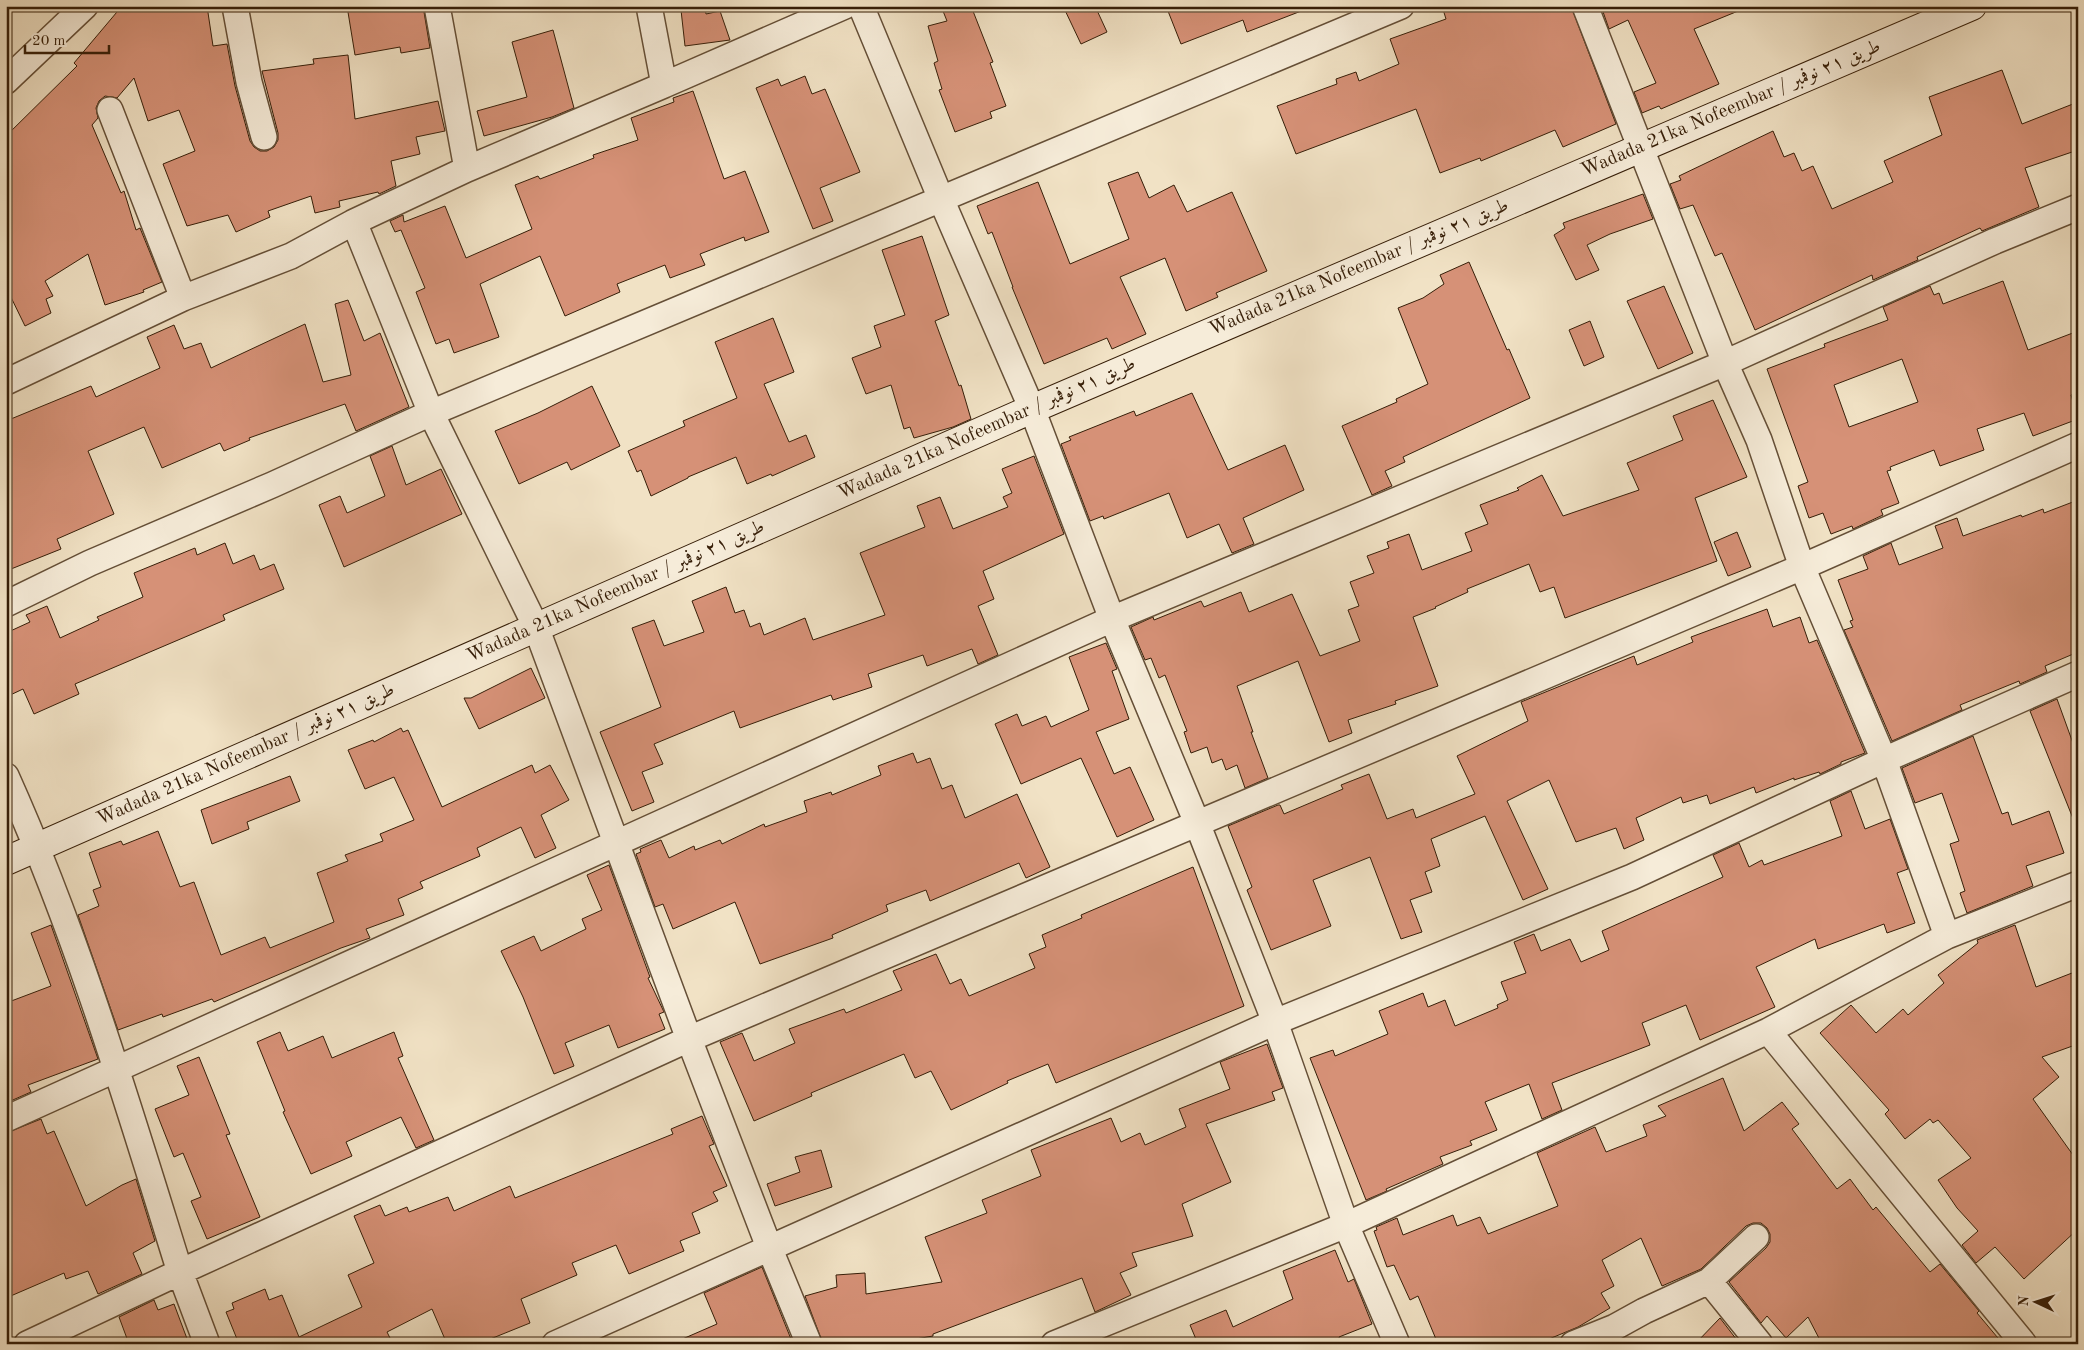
<svg xmlns="http://www.w3.org/2000/svg" width="2084" height="1350" viewBox="0 0 2084 1350" font-family="'Old Standard TT',Amiri,serif">
	<rect width="100%" height="100%" fill="#f1e2c5"/>
	<filter id="stains"><feTurbulence type="fractalNoise" baseFrequency=".004" numOctaves="4"/><feColorMatrix values="0 0 0 0 .2 0 0 0 0 .09 0 0 0 0 .02 0 0 0 .5 -.17"/></filter>
	<radialGradient id="worn" r=".72"><stop offset=".6" stop-color="#630" stop-opacity="0"/><stop offset="1" stop-color="#630" stop-opacity=".3"/></radialGradient>
	<!-- building -->
	<path fill="#d69177" stroke="#361e08" fill-rule="evenodd" d="M122,6H207L213,46L227,44L235,86L250,141L254,147L260,151H267L274,147L278,140V133L262,71L314,64L313,59L348,55L355,119L438,101L445,131L416,137L420,154L391,161L396,186L379,194L378,192L339,201L340,207L315,213L311,196L268,211L270,217L236,232L228,215L187,226L163,164L195,151L179,110L148,121L134,78L117,98L105,96L99,101L96,108L98,118L92,125L121,193L124,191L136,230L140,228L162,282L143,290L144,292L105,305L88,254L45,281L53,296L46,299L51,313L25,326L6,287V136L77,66L74,63Z
		M347,6H423L430,48L401,53L400,47L355,55Z
		M941,6H971L993,62L990,63L1006,106L990,112L992,118L955,132L939,90L942,89L934,63L938,61L928,26L947,21Z
		M1063,6H1095L1107,32L1081,44Z
		M1166,6H1308L1309,8L1247,32L1243,20L1181,44Z
		M1442,6H1571L1616,124L1563,147L1555,130L1481,161L1480,158L1440,173L1416,109L1296,154L1277,106L1337,84L1336,79L1356,72L1359,81L1399,64L1390,39L1446,19Z
		M1601,6H1748V7L1694,29L1719,84L1661,109L1659,106L1642,113L1634,92L1656,83L1628,20L1609,29Z
		M705,7L706,14L720,11L730,40L685,46L681,10Z
		M553,30L574,108L552,117L484,136L477,111L527,97L512,42Z
		M2002,70L2022,124L2078,102V150L2025,168L2039,207L1982,231L1980,228L1917,257L1918,260L1873,280L1872,275L1755,330L1722,253L1715,256L1693,205L1680,209L1670,184L1681,180L1679,176L1773,131L1784,157L1794,153L1802,171L1813,166L1832,209L1893,182L1884,161L1942,135L1929,97Z
		M805,76L812,94L825,89L860,172L820,188L833,221L813,229L756,88L778,79L781,86Z
		M693,91L724,179L745,171L769,232L745,241L744,237L700,254L705,265L670,278L665,265L617,284L620,292L565,316L540,256L480,284L499,337L454,353L449,339L436,344L416,292L425,288L401,230L395,232L390,221L403,215L404,222L445,206L466,258L532,229L515,185L538,176L540,179L594,158L593,155L638,140L631,118L674,102L673,98Z
		M1138,172L1149,198L1174,185L1187,212L1232,192L1267,271L1216,293L1218,297L1186,311L1165,258L1120,277L1146,334L1112,349L1107,338L1044,364L1012,287H1013L992,232L988,234L977,206L1038,182L1070,264L1129,239L1108,183Z
		M1643,194L1653,219L1610,234L1587,245L1599,270L1576,280L1554,235L1565,228L1563,223Z
		M922,236L949,315L935,321L959,386L961,385L971,419L953,427L914,438L910,427L904,429L891,385L866,394L852,358L881,347L874,326L905,315L882,250Z
		M1469,262L1507,350L1509,349L1530,398L1403,457L1405,462L1385,471L1392,486L1372,495L1342,426L1397,402L1396,399L1428,384L1398,308L1423,298L1444,284L1440,275Z
		M2003,281L2028,350L2078,331V393L2071,395L2078,419L2033,436L2024,413L1977,429L1984,450L1940,466L1934,450L1890,467L1891,470L1887,471L1899,503L1881,510L1883,515L1853,529L1852,526L1831,534L1823,513L1809,518L1798,486L1808,482L1767,369L1825,347L1824,344L1888,320L1883,307L1930,286L1934,295L1939,293L1943,304ZM1902,359L1918,402L1849,427L1834,385Z
		M1664,286L1693,353L1658,369L1627,301Z
		M348,300L364,341L380,333L409,407L356,431L345,404L249,438L250,440L224,451L220,443L162,468L144,427L88,451L114,514L57,539L61,549L6,571V421L91,386L96,397L160,368L147,337L174,325L184,349L201,343L211,368L305,324L323,382L351,375L335,304Z
		M773,318L794,372L764,384L789,442L806,435L815,457L772,476L771,474L747,484L736,457L688,477V478L651,496L641,470L637,472L628,451L685,426L683,421L737,398L715,342Z
		M1590,321L1604,357L1584,366L1569,330Z
		M592,386L620,446L571,470L567,462L519,484L495,431L538,413Z
		M1192,393L1228,470L1285,445L1304,490L1243,518L1254,544L1232,553L1219,524L1187,538L1169,493L1104,519L1103,516L1090,521L1061,444L1071,440L1069,437L1134,411L1136,416Z
		M1713,400L1747,477L1695,498L1717,561L1565,618L1554,587L1540,592L1529,564L1467,589L1468,592L1435,607L1436,608L1413,617L1438,686L1395,701L1396,704L1348,720L1352,733L1329,742L1298,661L1237,686L1253,732H1251L1268,778L1245,788L1237,765L1226,770L1222,759L1212,763L1207,747L1191,753L1184,732L1187,731L1165,675L1159,678L1151,658L1145,660L1131,627L1153,617L1154,620L1201,601L1204,607L1241,592L1249,612L1292,594L1320,656L1360,641L1348,610L1359,606L1350,582L1374,573L1367,556L1389,548L1387,542L1409,534L1422,570L1472,551L1465,533L1488,524L1480,505L1519,490L1517,488L1542,475L1563,516L1639,490L1627,463L1683,440L1673,416Z
		M392,446L406,485L441,469L462,514L344,567L319,505L340,496L347,513L385,496L370,456Z
		M1034,456L1064,534L983,571L994,599L978,606L998,655L978,664L972,649L927,666L923,655L868,674L872,687L833,700L831,695L740,728L734,711L654,744L663,764L642,772L654,802L632,811L600,732L661,707L632,628L654,620L664,646L704,632L692,601L726,587L735,613L744,610L750,627L760,623L764,635L805,618L813,640L885,615L860,553L925,527L917,506L940,497L953,529L1008,507L1003,497L1012,493L1002,469Z
		M2078,500V652L2045,666L2047,672L2020,684L2019,681L1960,705L1962,710L1892,741L1844,630L1853,627L1850,621L1853,620L1838,580L1868,569L1863,556L1891,543L1899,565L1943,548L1935,526L1957,518L1963,536L2021,515L2022,517L2043,509L2044,513Z
		M1737,532L1751,567L1728,576L1714,542Z
		M225,543L233,564L254,555L260,570L274,564L284,589L223,615L225,620L75,684L79,694L34,714L23,689L6,697V633L30,622L26,615L47,606L60,638L99,620L97,617L143,597L134,573L195,548L197,555Z
		M1767,609L1773,627L1800,617L1809,643L1817,640L1865,753L1841,762V764L1820,774L1819,772L1794,780V778L1756,793L1754,787L1710,804L1707,795L1683,803L1681,797L1636,818L1644,840L1624,849L1616,828L1576,842L1549,780L1507,801L1548,889L1523,900L1485,816L1431,839L1440,866L1425,872L1432,892L1410,900L1422,932L1401,939L1370,857L1313,880L1331,926L1271,950L1247,890L1252,887L1228,826L1278,805H1280L1284,814L1343,789L1341,785L1369,774L1387,819L1413,809L1416,818L1475,794L1457,756L1528,721L1521,702L1634,656L1637,665L1693,642L1691,637Z
		M1106,643L1117,669L1112,671L1129,719L1096,732L1114,774L1130,767L1154,820L1117,837L1081,758L1021,784L995,724L1017,714L1022,726L1046,716L1051,727L1089,710L1069,657Z
		M531,668L545,698L479,729L464,698H471Z
		M2057,699L2078,757V826H2076L2030,711Z
		M401,728L403,732L408,730L442,807L532,765L535,773L550,765L569,800L541,815L556,848L535,858L521,827L477,848L480,856L420,882L423,888L398,899L404,915L366,929L370,938L341,948L214,1002L212,999L163,1017L162,1014L118,1030L78,915L99,906L93,890L101,887L89,853L121,841L123,845L158,831L180,887L194,882L221,955L265,937L270,948L334,922L317,873L348,861L345,855L383,841L380,834L414,820L394,777L365,789L348,750L373,740L374,742Z
		M1973,736L2002,814L2008,812L2012,825L2049,811L2064,853L2026,866L2033,886L1967,913L1960,893L1965,891L1950,844L1959,841L1942,793L1915,803L1902,768Z
		M913,753L917,763L930,758L942,789L952,785L965,818L1017,794L1050,867L1026,878L1019,863L930,901L926,890L886,905L888,911L832,935L833,938L760,964L735,902L673,929L663,904L655,907L636,854L641,852L640,849L661,840L669,858L694,846L695,850L720,840L722,844L764,824L765,827L807,812L804,801L831,792L832,795L881,775L878,766Z
		M290,776L300,801L247,822L249,829L212,844L201,810Z
		M1851,791L1865,829L1890,819L1908,869L1897,873L1915,923L1887,933L1884,924L1818,949L1815,939L1756,967L1775,1007L1700,1040L1686,1005L1642,1023L1650,1045L1552,1083L1562,1110L1542,1119L1529,1084L1485,1102L1497,1130L1470,1141L1472,1145L1440,1157L1443,1164L1386,1189L1387,1191L1366,1200L1310,1058L1333,1050L1335,1056L1388,1034L1379,1011L1423,993L1428,1007L1445,1000L1455,1026L1498,1008L1497,1005L1508,1000L1501,982L1526,973L1514,942L1534,934L1541,951L1570,939L1581,962L1609,950L1602,931L1723,877L1713,855L1739,843L1749,867L1762,860L1764,865L1842,836L1830,801Z
		M609,865L650,977L648,978L664,1012L659,1014L665,1029L618,1048L609,1025L565,1043L574,1066L554,1074L523,997L501,951L534,936L541,951L586,929L582,919L602,910L587,875Z
		M1193,867L1244,1006L1056,1083L1048,1064L1007,1081L1008,1083L951,1110L931,1071L915,1078L904,1054L811,1093L812,1096L754,1121L720,1042L742,1033L754,1061L795,1043L789,1029L844,1009L846,1013L902,990L893,971L936,954L950,984L961,979L969,996L1035,968L1029,954L1046,947L1042,935L1082,918L1081,915Z
		M51,925L98,1059L28,1085L31,1092L6,1103V1003L51,986L31,933Z
		M2015,925L2036,987L2072,973L2078,990V1044L2042,1057L2059,1077L2033,1099L2078,1162V1229L2024,1279L1995,1247L1976,1263L1962,1245L1978,1231L1957,1208L1938,1180L1971,1158L1938,1120L1933,1123L1930,1119L1905,1139L1885,1114L1889,1110L1820,1033L1851,1005L1876,1033L1903,1009L1908,1015L1944,983L1938,975L1978,943L1977,940Z
		M280,1032L288,1051L323,1036L332,1058L394,1032L403,1056L398,1058L434,1140L416,1148L401,1117L346,1142L352,1156L311,1174L283,1112L285,1111L257,1042Z
		M1267,1044L1283,1088L1272,1092L1275,1100L1206,1124L1231,1182L1182,1204L1193,1236L1132,1253L1137,1266L1120,1273L1131,1295L1095,1312L1082,1278L933,1334V1336L887,1344H823L805,1296L837,1287L836,1275L865,1273L866,1294L942,1282L925,1237L987,1213L982,1200L1041,1176L1031,1150L1111,1118L1121,1142L1140,1133L1145,1145L1186,1127L1179,1109L1230,1089L1220,1062Z
		M199,1057L230,1134L226,1135L260,1217L207,1239L191,1201L201,1197L183,1153L174,1157L155,1109L189,1095L177,1066Z
		M1723,1078L1744,1131L1782,1102L1799,1124L1792,1129L1837,1189L1850,1179L1873,1210L1876,1207L1930,1272L1940,1264L1979,1311L1977,1313L2003,1344H1822L1808,1317L1786,1338L1767,1316L1761,1323L1729,1282L1766,1248L1770,1242V1234L1767,1228L1761,1223H1753L1746,1226L1701,1269L1662,1286L1641,1238L1602,1260L1614,1286L1601,1293L1610,1308L1578,1327L1537,1344H1438L1418,1296L1410,1300L1394,1265L1387,1267L1374,1231L1377,1230L1376,1227L1397,1218L1403,1235L1453,1215L1457,1226L1480,1217L1488,1234L1558,1206L1537,1153L1595,1127L1606,1152L1647,1136L1643,1125L1666,1116L1658,1106Z
		M702,1116L714,1144L709,1146L727,1186L713,1192L718,1201L692,1213L700,1233L680,1241L684,1251L629,1274L616,1245L572,1263L577,1275L521,1299L530,1323L478,1344H447L432,1309L387,1332L393,1344H239L226,1312L234,1309L232,1303L265,1289L269,1300L282,1295L299,1337L362,1307L348,1275L374,1263L354,1216L380,1205L385,1216L407,1207L409,1212L448,1197L454,1211L510,1186L515,1198L673,1134L671,1129Z
		M41,1119L47,1134L54,1131L86,1206L122,1185L136,1179L155,1241L133,1253L142,1274L98,1294L88,1271L66,1279L64,1273L6,1298V1133Z
		M821,1150L832,1187L775,1206L767,1184L800,1172L795,1157Z
		M1335,1250L1348,1282L1354,1279L1372,1324L1339,1337L1341,1344H1198L1190,1325L1226,1310L1233,1327L1293,1299L1283,1271Z
		M762,1267L793,1344H671L717,1324L704,1293Z
		M154,1300L158,1310L174,1304L189,1344H129L119,1317Z
		M1720,1318L1740,1344H1695Z"/>
	<g fill="none" stroke-linecap="round" stroke-linejoin="round">
		<!-- street casing -->
		<g stroke="#654f37" stroke-width="28">
			<path id="street" d="M235,6L249,82L264,137
				M437,6L467,169
				M649,6L664,85L467,169L354,222L431,413L536,627L689,1039L769,1247L809,1344
				M861,6L941,199L1032,409L1112,619L1197,823L1275,1022L1346,1225L1397,1344
				M1585,6L1725,363L1759,440L1802,567L1884,760L1947,936
				M6,81L85,6
				M664,85L845,6
				M110,110L183,298
				M6,382L183,298L291,256L354,222
				M6,604L90,563L272,485L431,413L1401,6
				M6,776C78,936 128,1105 180,1272L27,1344
				M1768,1031L2024,1344
				M6,1119L1112,619L1725,363L1995,241L2078,207
				M1709,1281L1760,1344
				M207,1344L180,1272L689,1039L1802,567L2078,445
				M555,1344L1275,1022L1632,877L1884,760L2078,674
				M1054,1344L1346,1225L1768,1031L1947,936L2078,884
				M1573,1344L1615,1327L1644,1311L1709,1281L1756,1237"/>
		</g>
		<!-- secondary casing -->
		<g stroke="#361e08" stroke-width="30">
			<path id="secondary" d="M6,861L1032,409L1972,6"/>
		</g>
		<!-- street -->
		<use href="#street" stroke="#f6ecd9" stroke-width="25"/>
		<!-- secondary -->
		<use href="#secondary" stroke="#f6ecd9" stroke-width="28"/>
	</g>
	<g text-anchor="middle" dominant-baseline="central" stroke-width="4.5" stroke-linejoin="round" paint-order="stroke">
		<!-- street labels -->
		<g font-size="19" fill="#361e08" stroke="#f6ecd9">
			<text transform="translate(1731 109) rotate(-23)">Wadada 21ka Nofeembar / طريق ٢١ نوفمبر</text>
			<text transform="translate(1359 268) rotate(-23)">Wadada 21ka Nofeembar / طريق ٢١ نوفمبر</text>
			<text transform="translate(987 429) rotate(-24)">Wadada 21ka Nofeembar / طريق ٢١ نوفمبر</text>
			<text transform="translate(616 592) rotate(-24)">Wadada 21ka Nofeembar / طريق ٢١ نوفمبر</text>
			<text transform="translate(246 755) rotate(-24)">Wadada 21ka Nofeembar / طريق ٢١ نوفمبر</text>
		</g>
	</g>
	<!-- margin -->
	<rect width="2084" height="1350" fill="none" stroke="#f1e2c5" stroke-width="25"/>
	<rect x="8" y="8" width="2069" height="1335" fill="none" stroke="#361e08" stroke-width="2.5"/>
	<rect x="12" y="12" width="2059" height="1325" fill="none" stroke="#361e08"/>
	<!-- north arrow -->
	<g transform="translate(2036 1302) rotate(274)" stroke="#f6ecd9" stroke-width="4" paint-order="stroke">
	<path d="M0-4L9 19L0 12L-9 19Z" fill="#361e08"/>
	<text y="-8" font-size="14" font-weight="bold" text-anchor="middle" fill="#361e08">N</text>
	</g>
	<!-- scale -->
	<path d="M25 45v8h84v-8" fill="none" stroke="#361e08" stroke-width="2.5"/>
	<text x="32" y="45" font-size="15" fill="#361e08" stroke="#f6ecd9" stroke-width="4" paint-order="stroke">20 m</text>
	<rect width="100%" height="100%" filter="url(#stains)"/>
	<rect width="100%" height="100%" fill="url(#worn)"/>
</svg>
